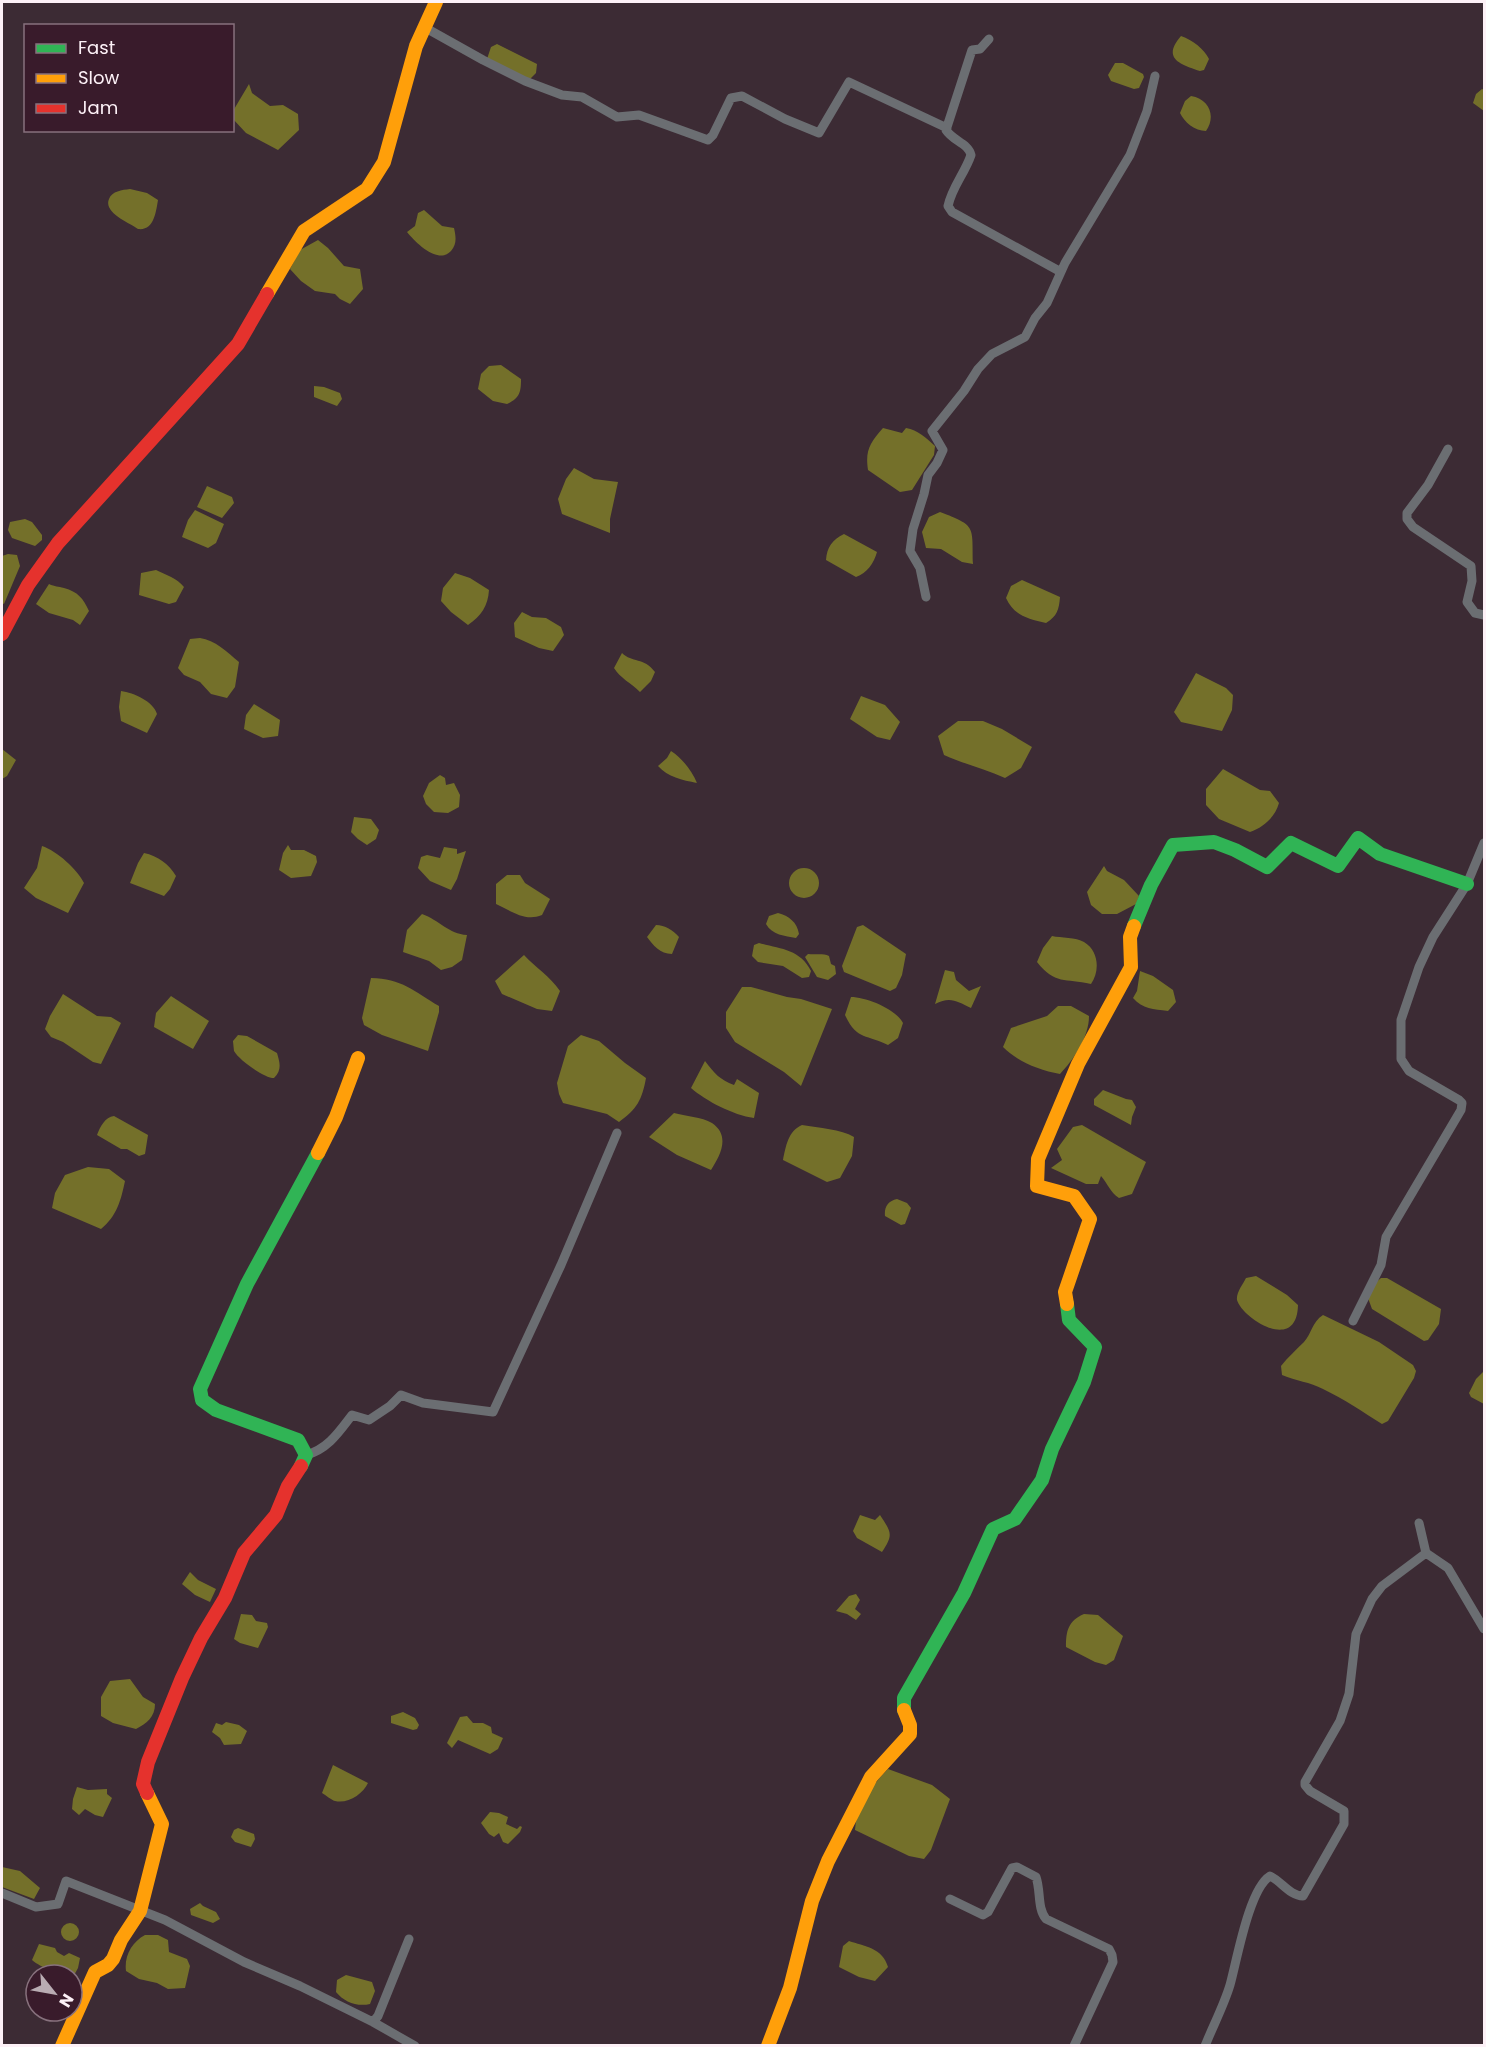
<svg xmlns="http://www.w3.org/2000/svg" width="1486" height="2047" viewBox="0 0 1486 2047" font-family="Poppins,sans-serif">
	<rect width="100%" height="100%" fill="#3c2b34"/>
	<!-- water -->
	<path fill="#74702a" d="M1181,36C1193,40 1204,49 1209,59L1204,70L1200,71C1179,64 1162,58 1181,36Z
		M497,44L537,64L536,73L529,80L487,59L491,47Z
		M1115,63H1123L1143,74L1144,77L1139,88L1134,89L1111,81L1108,75Z
		M249,84L252,93L270,106L283,105L298,114L299,130L278,150L246,133L233,119V111Z
		M1482,89L1484,90V111L1473,103L1476,94Z
		M1191,96C1210,99 1216,117 1206,131C1195,131 1184,122 1180,113L1185,101Z
		M130,189L147,193L158,200C156,212 154,231 138,229C130,223 103,213 109,199C112,191 122,190 130,189Z
		M424,210L442,226L454,228C456,237 457,244 451,251C438,265 416,243 407,232L415,226L418,213Z
		M318,240L328,248L344,266L360,269L363,289L350,304L340,299L335,294L315,291L301,281L290,269L300,250Z
		M501,365L521,379C521,392 520,398 507,404L493,401L478,389L481,374L489,366Z
		M314,386L324,387L340,393L342,399L337,406L314,397Z
		M883,428L902,433L906,428C918,430 926,438 935,446L934,455L912,490L900,492L868,470C865,450 870,443 883,428Z
		M574,468L594,479L618,482L610,519V533L562,514L558,499L566,479Z
		M207,486L232,497L234,503L222,518L197,507Z
		M195,510L224,524L216,543L208,548L182,537L188,520Z
		M940,512C977,526 972,526 973,564L962,562L941,549L926,548L922,532L929,517Z
		M25,519L32,522L42,535V540L35,546L12,538L8,530L10,522Z
		M844,534L877,552C874,563 867,573 856,577L826,560C827,547 832,540 844,534Z
		M8,554L17,555L20,566L4,604L2,603V556Z
		M156,570C166,575 177,578 184,587L176,602L169,604L139,595L141,573Z
		M455,573L470,578L489,590C488,606 481,616 468,625L451,612L441,601L443,588Z
		M1022,580L1060,597C1059,610 1057,616 1046,623C1029,619 1014,616 1006,598L1011,586Z
		M49,584C55,587 58,586 64,588C78,592 83,598 89,611L80,625L73,620L49,613L36,604Z
		M522,612L532,617L546,618L561,627L564,635L553,651L539,648L515,637L514,623Z
		M200,638C215,640 227,652 239,662L235,687L227,698L211,694L200,682L184,675L178,668L190,639Z
		M622,653C632,663 644,657 655,672L651,681L640,692C631,683 620,678 614,668Z
		M1196,673L1226,688L1233,695L1232,710L1222,731L1181,722L1174,712Z
		M121,691C134,693 153,701 157,714L147,733L121,721L119,707Z
		M861,696L885,705L900,722L890,740L877,737L850,719Z
		M254,704L280,720L278,736L263,738L244,729L246,715Z
		M958,721H983L1002,729L1032,747L1021,768L1005,778C985,769 964,764 944,755L938,736Z
		M2,749L16,760L7,776L2,779Z
		M671,751C683,759 692,771 697,783C682,780 668,777 658,766L667,758Z
		M1223,769L1260,790L1270,791L1279,803C1275,817 1264,827 1250,832L1219,819L1206,805V789Z
		M440,775L445,778L446,785L454,783L460,795L459,807L448,813L434,812L426,804L423,796L429,783Z
		M354,817L371,819L379,830L376,839L367,845L358,839L351,832Z
		M288,845L291,850H304L316,856L317,862L311,876L291,878L279,870L283,853Z
		M42,846C57,851 77,869 84,883L68,913L36,898L24,888L37,868Z
		M444,847L457,849V854L466,851L457,879L451,890L430,881L418,868L421,857L427,855L440,858Z
		M144,853C158,856 169,864 176,876L170,889L164,896L130,883L138,863Z
		M1104,866L1107,871L1124,880L1139,896L1136,904L1117,914H1102L1091,905L1087,892Z
		M789 883a15 15 0 1 1 30 0a15 15 0 1 1-30 0Z
		M507,875H520L525,883L550,899L542,915C525,922 512,911 496,904V884Z
		M778,913C789,916 797,922 799,934L796,938C785,936 772,935 766,924L769,916Z
		M422,914C439,920 449,934 467,935L462,960L452,967L441,970L429,961L403,952L407,930Z
		M656,925C665,925 673,930 679,937L672,954C660,954 653,945 647,937Z
		M863,925L906,954L902,975L896,988L890,991L844,972L842,966L857,927Z
		M1052,936C1061,938 1076,937 1084,942C1099,951 1100,971 1091,984C1065,978 1055,985 1037,962L1043,948Z
		M759,943C780,949 800,949 811,971L809,977L802,978L783,966L758,962L752,956L754,945Z
		M808,954C816,955 823,953 829,956L831,964L835,966L836,974L828,980L817,977L805,957Z
		M524,955C536,968 550,976 560,991L552,1011L537,1009L502,994L495,981Z
		M945,970L954,972L956,980L969,991L981,986L971,1008C957,1001 950,996 935,1004Z
		M1140,971L1153,976L1173,990L1176,1002L1168,1011C1153,1009 1143,1009 1133,998L1137,991Z
		M371,978C401,978 415,992 439,1006V1012L428,1051L382,1035L364,1025L362,1018Z
		M742,987H751L787,997L801,999L832,1009L801,1086L784,1072L735,1042L726,1028V1012Z
		M63,994L97,1016L111,1017L121,1023L101,1064L93,1062L63,1042L51,1037L45,1029L50,1016Z
		M171,996L209,1021L193,1049L154,1027L156,1013Z
		M851,997C866,997 896,1009 903,1023L898,1038L888,1045C867,1034 857,1041 845,1015Z
		M1058,1006H1071L1089,1016C1089,1037 1074,1059 1060,1074C1039,1070 1018,1062 1003,1047L1011,1028L1047,1016Z
		M238,1035L247,1036L277,1053C280,1063 282,1070 274,1078C264,1078 239,1060 234,1051C234,1050 233,1042 233,1041Z
		M581,1035L599,1041L625,1063L646,1078C642,1100 637,1109 619,1122L607,1114L563,1103L559,1094L557,1083L568,1046Z
		M705,1061C714,1073 720,1080 734,1085L737,1079L759,1093L754,1118C733,1115 706,1101 691,1088Z
		M1103,1090L1126,1099L1132,1100L1136,1107L1132,1117L1131,1125L1094,1105V1099Z
		M674,1113C685,1116 702,1117 712,1123C731,1136 720,1156 711,1170L677,1155L649,1137Z
		M114,1116L148,1135L145,1154L139,1156L127,1149H121L97,1135C100,1127 105,1117 114,1116Z
		M802,1125C819,1128 841,1129 854,1137L852,1156L840,1178L827,1182L783,1160C786,1146 788,1131 802,1125Z
		M1082,1125L1146,1162L1132,1194L1119,1198C1110,1192 1108,1184 1101,1176L1098,1184H1086L1051,1168L1062,1160L1057,1149L1073,1127Z
		M88,1167L109,1169L125,1181C121,1200 117,1216 101,1229L52,1208L55,1193L65,1175Z
		M897,1199L907,1203L911,1208L905,1224L901,1225L885,1216C884,1207 888,1201 897,1199Z
		M1256,1276L1287,1295L1298,1305C1297,1354 1242,1318 1237,1300C1236,1293 1243,1284 1246,1278Z
		M1381,1278H1387L1441,1309L1439,1324L1428,1340L1424,1341L1372,1309L1368,1298L1374,1284Z
		M1323,1315L1379,1342L1413,1365L1416,1371L1414,1378L1388,1421L1382,1424C1363,1412 1344,1399 1323,1389C1310,1382 1296,1381 1282,1375L1281,1366C1288,1357 1296,1350 1304,1342C1312,1333 1312,1322 1323,1315Z
		M1484,1371V1404L1471,1397L1469,1393L1476,1379Z
		M860,1515L875,1520L880,1515C891,1532 894,1534 882,1552L857,1538L853,1531Z
		M190,1572L198,1580L216,1589L210,1602L195,1595L182,1584Z
		M856,1594L860,1600L855,1609L861,1614L856,1620L847,1614L836,1611L849,1596Z
		M241,1614L252,1615L256,1621L267,1623L268,1627L258,1648L240,1643L234,1639Z
		M1084,1614L1098,1615L1123,1636L1114,1660L1106,1665L1095,1662L1066,1647C1066,1631 1068,1621 1084,1614Z
		M130,1679L143,1697L155,1704C155,1717 147,1723 136,1729L113,1723L101,1716V1697L110,1681Z
		M403,1712L415,1718L419,1725L417,1729L413,1730L391,1723V1716Z
		M467,1716L473,1723H483L491,1727L492,1733L503,1738L498,1749L490,1754L458,1740L452,1748L447,1743L460,1717Z
		M226,1722L239,1725L247,1731L241,1744L224,1745L220,1738L212,1732L216,1723L222,1725Z
		M333,1765L368,1783C363,1794 348,1804 335,1801C331,1800 326,1795 322,1793Z
		M888,1769L932,1785L950,1799L931,1850L924,1859L909,1856L855,1830C856,1807 872,1785 888,1769Z
		M77,1787L88,1790L107,1789V1794L112,1798L103,1817L95,1815L85,1809L79,1815L72,1809L73,1799Z
		M490,1812L499,1813L508,1817L506,1824L517,1829L520,1826L522,1827L520,1832L508,1844L503,1842L499,1833L494,1837L489,1834L481,1823Z
		M238,1828L254,1834L255,1839L251,1847L235,1842L231,1837L234,1830Z
		M2,1867L20,1871L40,1888L34,1899L2,1887Z
		M200,1903L203,1906L216,1912L220,1919L213,1923L191,1915L190,1909Z
		M61 1932a9 9 0 1 1 18 0a9 9 0 1 1-18 0Z
		M145,1935H158L168,1940L169,1952L187,1959L190,1966L185,1988L168,1989L157,1983L139,1979L126,1971C124,1956 132,1942 145,1935Z
		M849,1941C864,1946 883,1948 888,1967L875,1981L859,1977L839,1967L843,1946Z
		M39,1944L55,1948L57,1952L64,1956L69,1953L80,1958L78,1968L72,1979V1975C61,1975 41,1968 32,1960Z
		M346,1975L372,1982L375,1991L370,2004C357,2007 344,2002 336,1992L337,1980Z"/>
	<g fill="none" stroke-linecap="round" stroke-linejoin="round">
		<!-- street -->
		<path stroke="#6b6e72" stroke-width="9" d="M424,27L483,60L525,81L562,95L582,97L617,117L639,115L708,140L713,135L731,98L742,96L785,119L819,133L849,82L947,128
			M989,39L980,49L972,50L946,130C953,141 968,143 971,155C965,173 952,187 948,206L952,212L1061,272
			M1448,449L1428,485L1407,513V519L1413,527L1471,566L1472,581L1467,602L1475,613L1484,615
			M926,597L920,568L910,551L913,529L924,494L928,475L937,463L943,450L932,431L964,391L978,369L992,354L1025,337L1035,318L1047,303L1065,263L1130,155L1147,111L1155,76
			M1353,1321L1381,1265L1386,1237L1461,1110L1462,1103L1459,1100L1409,1071L1401,1059V1020L1419,967L1433,937L1467,884L1484,843
			M306,1455C328,1449 339,1432 352,1415L369,1420L390,1406L401,1395L423,1403L493,1412L561,1265L617,1133
			M1419,1523L1426,1553L1448,1568L1484,1629
			M2,1893L36,1907L58,1904L66,1881L165,1920L244,1962L300,1986L373,2022L415,2046
			M950,1899L983,1915L988,1912L1012,1868L1017,1867L1036,1877C1041,1891 1037,1908 1046,1919L1109,1949L1112,1955L1113,1962L1074,2046
			M373,2022L378,2016L409,1939
			M1205,2046C1213,2026 1224,2005 1230,1985C1237,1960 1249,1889 1270,1876C1281,1881 1290,1896 1303,1896L1344,1824V1811L1310,1791L1305,1785V1782L1340,1721L1349,1694L1356,1634L1372,1599L1382,1586L1426,1553"/>
		<!-- fast -->
		<path stroke="#30b455" stroke-width="14" d="M1134,926L1151,885L1173,845L1214,842L1235,850L1267,867L1291,843L1338,866L1358,838L1380,854L1467,884
			M301,1466L306,1455L298,1440L216,1410L202,1400L200,1389L247,1284L318,1153
			M904,1710V1698L964,1593L993,1529L1015,1519L1042,1480L1052,1449L1084,1382L1095,1347L1069,1320L1067,1304"/>
		<!-- slow -->
		<path stroke="#ff9f0a" stroke-width="14" d="M267,294L304,231L367,189L384,162L416,46L436,2
			M318,1153L336,1117L358,1058
			M1067,1304L1065,1292L1090,1219L1074,1196L1037,1186L1038,1159L1078,1064L1131,967L1130,937L1134,926
			M62,2046L95,1972L108,1965L113,1959L121,1940L140,1911L162,1824L147,1793
			M768,2046L790,1988L812,1901L828,1861L871,1777L910,1734V1725L904,1710"/>
		<!-- jam -->
		<path stroke="#e5322d" stroke-width="14" d="M2,634L28,585L58,543L238,344L267,294
			M147,1793L143,1784L148,1762L182,1678L201,1638L225,1598L244,1553L276,1515L288,1486L301,1466"/>
	</g>
	<!-- border -->
	<rect width="1486" height="2047" fill="none" stroke="#fdf1f7" stroke-width="6"/>
	<!-- legend -->
	<rect x="24" y="24" width="210" height="108" fill="#391b2b" stroke="#87717d" stroke-width="1.5"/>
	<rect x="36" y="44" width="30" height="9" fill="#30b455" stroke="#87717d" stroke-width="1.5"/>
	<text x="78" y="54" font-size="18" fill="#fdf1f7">Fast</text>
	<rect x="36" y="74" width="30" height="9" fill="#ff9f0a" stroke="#87717d" stroke-width="1.5"/>
	<text x="78" y="84" font-size="18" fill="#fdf1f7">Slow</text>
	<rect x="36" y="104" width="30" height="9" fill="#e5322d" stroke="#87717d" stroke-width="1.5"/>
	<text x="78" y="114" font-size="18" fill="#fdf1f7">Jam</text>
	<!-- north arrow -->
	<g transform="translate(54 1993) rotate(121)"><circle r="28" fill="#391b2b" stroke="#87717d" stroke-width="1.5"/>
	<path d="M0-4.5L10 22L0 15L-10 22Z" fill="#b9acb3"/>
	<text y="-9" font-size="16" font-weight="bold" text-anchor="middle" fill="#fdf1f7">N</text>
	</g>
</svg>
